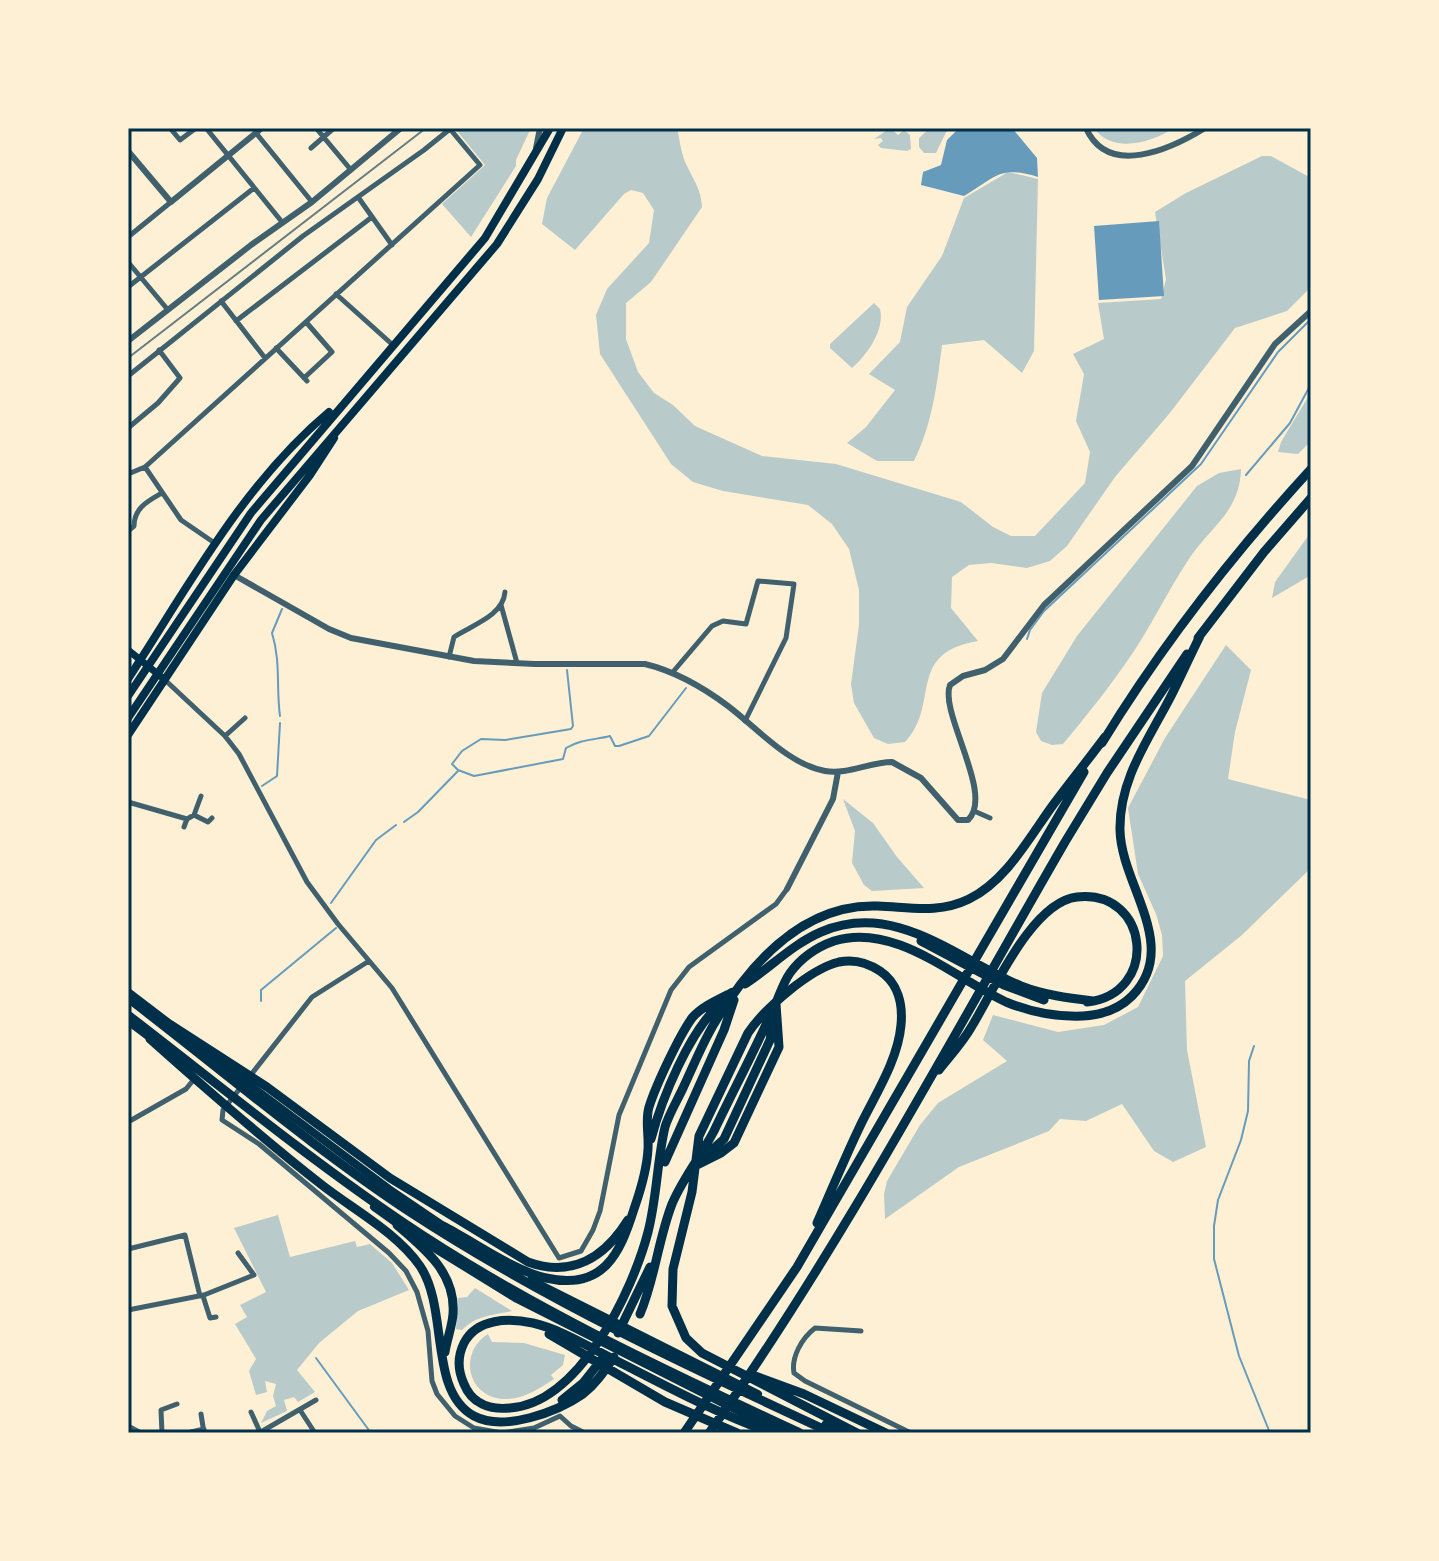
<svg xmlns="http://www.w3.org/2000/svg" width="1439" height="1561" viewBox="0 0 1439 1561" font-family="'Asap Condensed',sans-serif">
	<rect width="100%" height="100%" fill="#fdf0d5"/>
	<!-- green -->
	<path fill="#b9caca" d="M457,128H531L516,160V166L471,237L442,204L485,165L457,131Z
		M584,128H677C680,140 681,155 687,166C694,181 701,189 702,207L651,282L626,303V339L638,372L654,393L673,405L695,426L762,456L836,464L961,502L993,527L1011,536H1035L1085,483L1090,452L1076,421L1084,374L1073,354L1104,339L1098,303L1161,299L1166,279L1155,212L1186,193L1262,156H1271L1311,178V287L1287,311L1235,328L1169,414L1115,477L1067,546L1050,561L1027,568L991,563L969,565L952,577L951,608L978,641C905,653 941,705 905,742L888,744L874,738L854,703L851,684L859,625V590L849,549L832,524L808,505L723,491L693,482L671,464L600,354L596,315L607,289L649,243L654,210L643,193L631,190L624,194L575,250L542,224L547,198Z
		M884,128H890L898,135L904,130L910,135L911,149L907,151L881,148L878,145L883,141L881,138L874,139L886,131Z
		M930,128H948L936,153H924L919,147V138Z
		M1094,128H1174C1151,143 1112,154 1094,128Z
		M1008,172L1038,179L1034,351L1022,373L984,340L942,345C937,385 932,425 914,461H877L847,443L866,427L895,390L869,374L900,342L907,307L942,256L964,198Z
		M874,303L880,309C885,330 867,355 852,368L830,348V344Z
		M1311,392V441L1298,454L1278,452L1281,442Z
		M1241,469C1240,513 1209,527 1187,562C1168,591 1153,622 1134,651C1112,684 1088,714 1063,744L1052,745L1041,741L1036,732L1042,693L1077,636L1197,486L1219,473Z
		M1311,532V575L1272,598L1275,582Z
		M1226,645L1251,670L1235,732L1228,779L1311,800V868L1242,935L1185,981L1187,1050L1206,1147L1173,1162L1154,1151L1122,1104L1086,1121L1060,1119L1049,1131L959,1167L885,1219L884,1194L887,1181L920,1125L938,1103L1007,1061L983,1040L993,1015L1058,1032L1104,1025L1138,1007L1163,956L1162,935L1156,914L1138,874L1128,808L1165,738Z
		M843,799L873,823L897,857L924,888L872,891L864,885L852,863L855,831Z
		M278,1215L290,1257L355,1241L357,1247L370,1244L392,1263L409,1290L358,1311L319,1343L297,1370L315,1392L298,1402L294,1397L284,1400L287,1411L261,1423L267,1411L276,1406L273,1396L276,1384L265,1381L267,1392L256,1395L249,1371L256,1359L235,1324L247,1317L240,1305L266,1292L234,1228Z
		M475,1288L512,1311C493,1315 477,1315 462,1330L456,1329L458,1298L467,1297Z
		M488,1334L492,1342L524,1343L565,1355L563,1365L551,1375L554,1379C540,1388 526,1398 508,1399C469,1401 456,1354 488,1334Z"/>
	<!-- water -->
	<path fill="#669bbc" d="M959,128H1012L1037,158L1038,177C999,165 996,177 964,196L921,185L923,172L941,165L947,140Z
		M1159,221L1164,296L1099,300L1094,226Z"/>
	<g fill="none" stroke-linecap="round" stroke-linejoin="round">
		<!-- stream -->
		<path stroke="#669bbc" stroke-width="2" d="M1246,475L1290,423L1311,384
			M1027,639L1030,630L1044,611L1201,464L1278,352L1311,319
			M567,670L573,726L571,729L505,740L481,739L462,751L452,764L458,770L474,776L563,759L566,748C581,739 595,740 610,736L615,746H619L649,736L686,688
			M280,716C276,687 281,662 272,633L282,609
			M262,786L277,776L280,723
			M404,822L418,812L458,771
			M331,903L376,840L396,825
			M261,1001V990L336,928
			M1254,1046L1249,1061L1248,1111L1241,1140L1218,1200L1214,1226V1259L1239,1356L1270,1433
			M316,1358L371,1433"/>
		<!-- minor -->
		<path stroke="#3f606c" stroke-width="5" d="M170,128L180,140L196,128
			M206,128L282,222
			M316,128L351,170
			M256,133L312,202
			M311,148L334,128
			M358,197L392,245
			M128,237L171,202
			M128,262L168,310
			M128,287L254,188
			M336,294L394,346
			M221,301L265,358
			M236,321L372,217
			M276,348L307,381
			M128,376L303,236L424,150L450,129
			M304,378L332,352L306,322
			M128,428L158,403L180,378L159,350
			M145,467L181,520L216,544
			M128,474L145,467L480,165L450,129
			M128,531L134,526C134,508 148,501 162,493
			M501,605L517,663
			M449,657L454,637C472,625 503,616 505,592
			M672,673L712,626L723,621L746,624L758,581L794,584
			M165,680L225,736L239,754L307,882L338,924L392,988L559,1258L581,1251L593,1230L600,1211L619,1115L671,990L689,967L776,904L787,889
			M745,721L786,638L794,584
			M225,736L245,718
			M128,802L187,819L194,815L208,822L212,818
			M974,811L990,818
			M194,815L201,796
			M184,827L187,819
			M250,1076L312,997L369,961
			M241,1087L223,1110L222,1120L259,1144L389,1253L406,1271L417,1292L428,1331L432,1381L437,1394L455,1416L474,1428L502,1433L534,1428L560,1416L571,1426L585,1433
			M128,1122L186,1089L195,1078
			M128,1249L185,1235L200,1296
			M203,1296L210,1318L216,1317
			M128,1310L204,1295L254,1275L238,1253
			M861,1331L815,1328C802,1338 791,1357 794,1373L805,1381L911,1433
			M300,1410L315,1433
			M251,1412L260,1432
			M201,1414L204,1433
			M128,1426L141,1433
			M191,1432L204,1429
			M162,1433L161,1410L177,1404
			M259,1433L316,1400"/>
		<!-- tertiary -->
		<path stroke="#3f606c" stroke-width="6" d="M1086,128C1108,178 1171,149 1205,128
			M536,148L540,128
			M128,151L171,202L262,128
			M128,341L251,245L312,202L401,128
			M234,575L329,629L351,638L474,661L535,664H645C674,671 704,688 728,706C757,728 788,764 825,771C847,775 870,762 892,762L921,778L958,820H968C995,795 939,713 950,685L963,676L985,670L1003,659L1044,605L1192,466L1275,344L1311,311
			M787,889L833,799L838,772"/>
		<!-- secondary -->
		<path stroke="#003049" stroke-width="7" d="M128,650L164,679"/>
		<!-- trunk -->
		<path stroke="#003049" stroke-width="8" d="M128,679C188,587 244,483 329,412
			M128,696L251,513L485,238L550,128
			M128,718L261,520L497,244L538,179L563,128
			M128,735L234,575L310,475L334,438
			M128,992L174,1027
			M128,1021L156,1042
			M207,1053L389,1189L448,1229
			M374,1207L402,1227
			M413,1235L517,1299L782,1433
			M531,1280L758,1394
			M825,1425L842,1433"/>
		<!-- motorway -->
		<path stroke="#003049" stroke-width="9" d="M1198,638L1264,552L1311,498
			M1102,743C1162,645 1234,553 1311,469
			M921,941L1004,985L1044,1000
			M745,984C771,967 793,944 821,932C895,900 957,959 1021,986C1044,995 1068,998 1093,1001
			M128,998C222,1070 314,1149 413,1214C545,1300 689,1367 832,1433
			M128,1015C219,1085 309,1159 404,1223C527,1306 665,1370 800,1433
			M171,1025L267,1087L390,1178L528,1262C572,1278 605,1257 628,1220
			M150,1039C206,1089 263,1139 322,1185C354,1210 396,1232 420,1266C449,1309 428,1391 474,1416C504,1432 557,1412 583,1394C596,1384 605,1370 614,1357
			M939,1070C950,1056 963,1042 972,1026C994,990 1032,902 1077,897C1150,889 1160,994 1087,1002
			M651,1139C662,1098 689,1032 720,1004
			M704,1157L724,1139L770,1040L774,1015
			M665,1162L724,1030L734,1000
			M693,1167L721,1153L734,1143L779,1047L776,1004
			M817,1223C832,1189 846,1155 862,1122C877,1092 898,1059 901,1025C903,1004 898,983 880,971C868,963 853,959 839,962C810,969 765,1008 748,1033L699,1136L692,1192L673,1269L672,1306L686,1338L702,1353L857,1433
			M397,1225C425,1249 456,1273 453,1314C452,1327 447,1339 445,1352
			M443,1226C473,1241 514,1271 546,1278C603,1291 620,1254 634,1209C641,1189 647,1170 648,1149C649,1135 645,1120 649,1107C656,1085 679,1036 692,1018C702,1006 720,999 733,992
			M640,1314C655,1279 658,1240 672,1204C683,1178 701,1156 714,1131C734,1089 756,1048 775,1005C780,994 783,983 790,973C801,958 817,947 834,941C895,922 954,978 1006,1002C1030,1012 1057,1017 1083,1016C1102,1015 1119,1009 1132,996C1181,946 1121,885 1120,830C1119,779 1149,739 1171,696C1181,676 1190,656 1200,636
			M618,1333L650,1267
			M549,1334L665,1402L737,1433
			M750,1374L804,1394L886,1433
			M562,1400L583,1383L602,1359
			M684,1433L797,1267L1084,772
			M709,1433C842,1245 950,1041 1065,842L1107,773L1187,654
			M772,1433C718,1414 668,1387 617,1361C590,1348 563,1330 533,1323C509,1318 477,1318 464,1343C457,1357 458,1371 464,1384C472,1404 490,1410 510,1408C580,1403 633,1290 648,1232C657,1197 657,1161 665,1127C669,1114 677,1101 683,1088C693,1067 702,1044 714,1024C749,965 802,903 878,906C909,907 939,914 969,899C1006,881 1029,838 1053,805C1070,782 1088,760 1105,737"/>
		<!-- rail -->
		<path stroke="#657d81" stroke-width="2" d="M128,358L426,128"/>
	</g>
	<!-- border -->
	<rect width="1439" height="1561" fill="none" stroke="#fdf0d5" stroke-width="260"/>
	<rect x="130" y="130" width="1179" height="1301" fill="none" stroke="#003049" stroke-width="3"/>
</svg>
